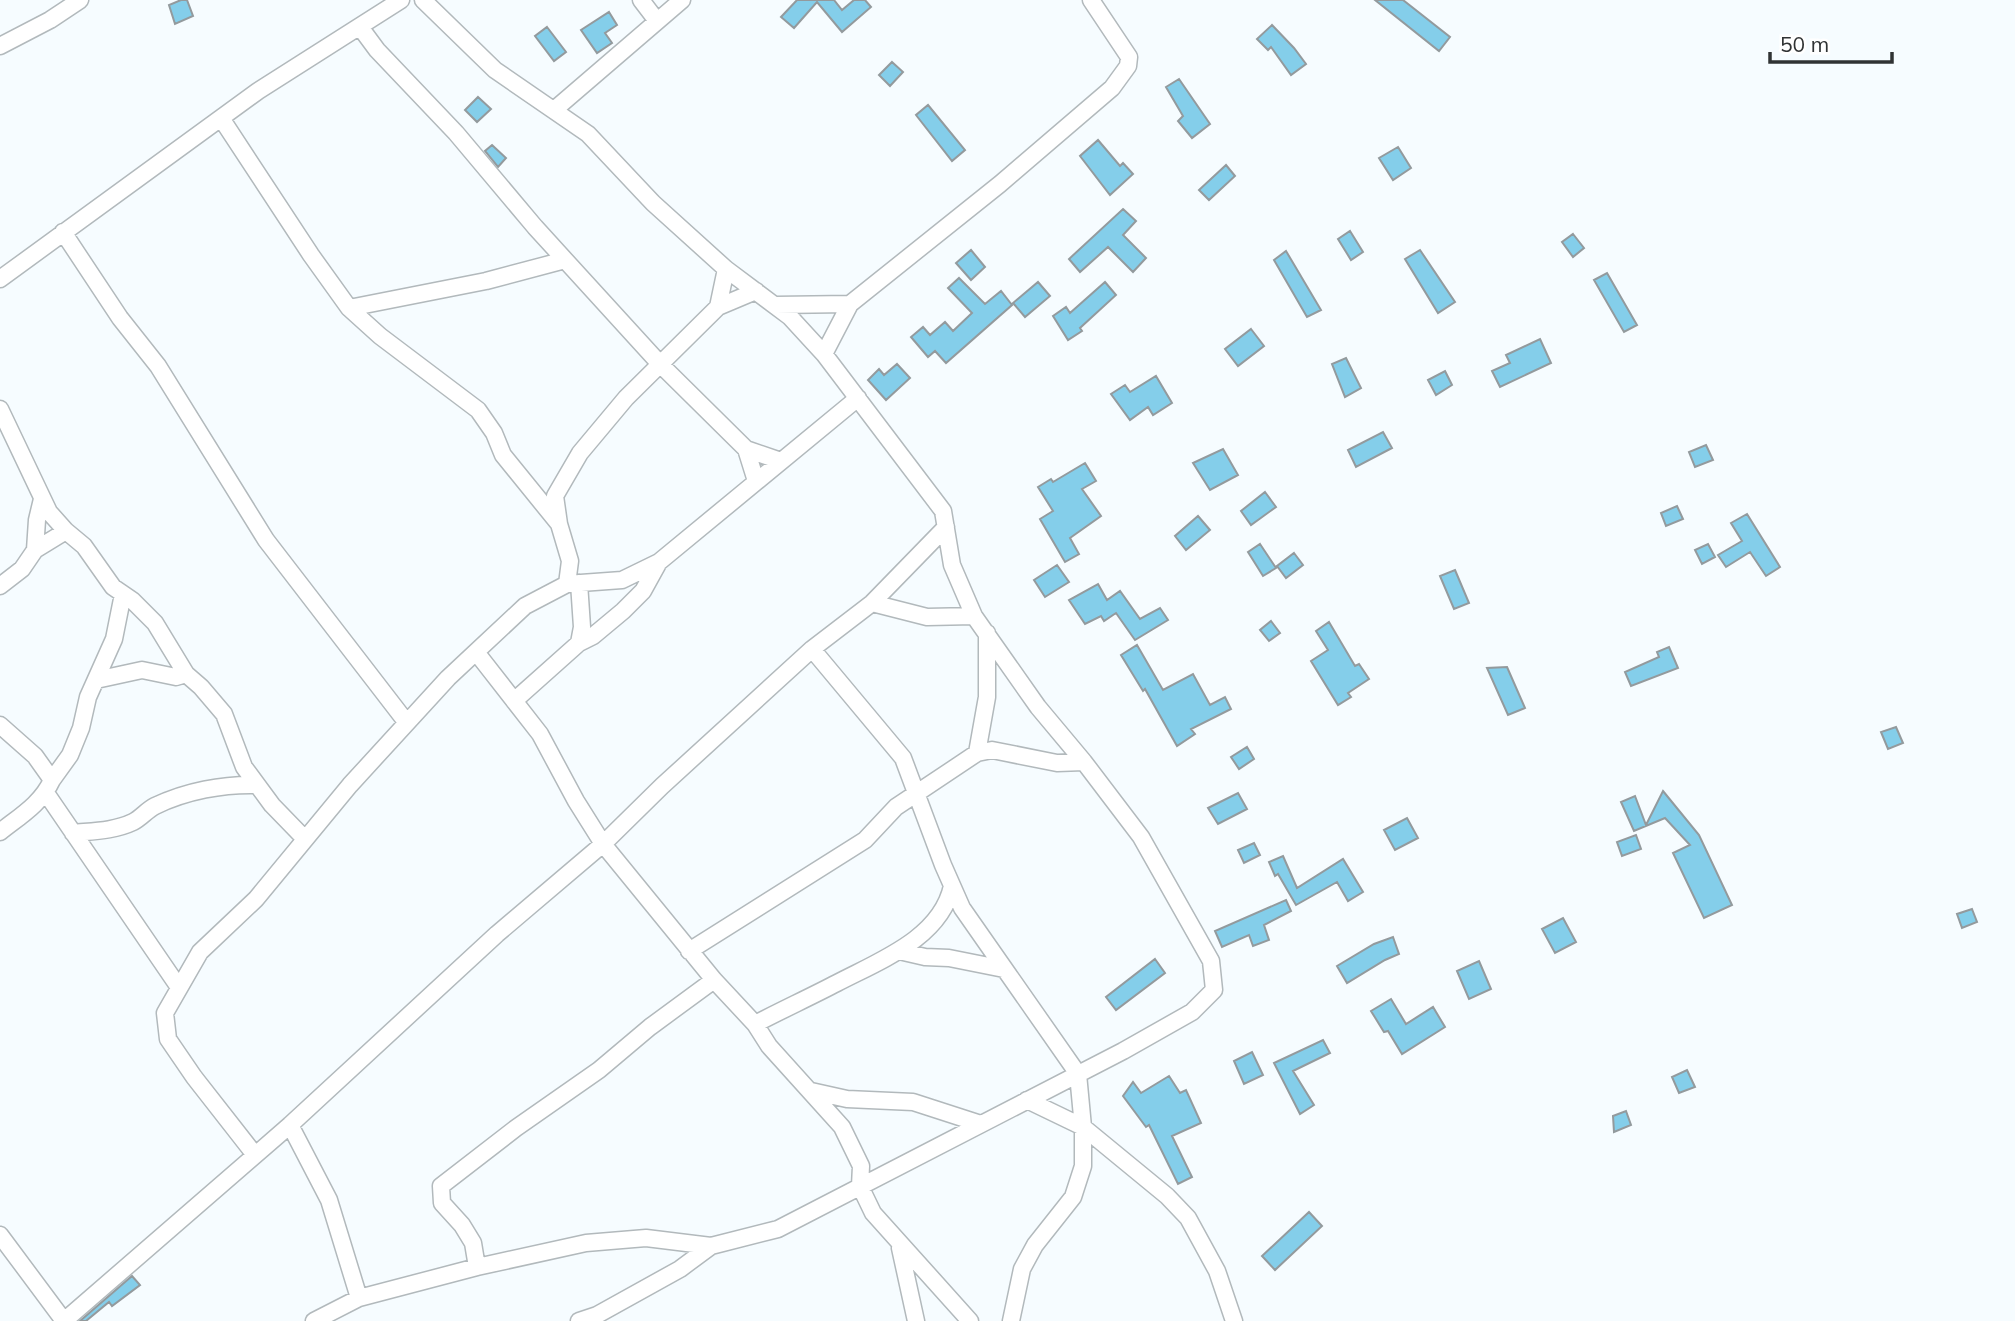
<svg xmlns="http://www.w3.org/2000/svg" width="2015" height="1321" viewBox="0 0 2015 1321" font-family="Mulish,sans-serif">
	<rect width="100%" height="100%" fill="#f6fcff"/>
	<!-- building -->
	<path fill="#84ceea" stroke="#939a9d" stroke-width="2" d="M181,0H187L193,16L175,24L169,5Z
		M797,0H834L842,10L854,0H865L871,7L842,32L817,2L794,28L781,17Z
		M1375,0H1403L1450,37L1439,51Z
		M609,12L617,25L605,33L612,43L597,53L581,30Z
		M1272,25L1294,48L1306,64L1291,75L1271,47L1268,50L1257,39Z
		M547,27L566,52L554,61L535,36Z
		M892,62L903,72L890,86L879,75Z
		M1179,79L1210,124L1192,138L1178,121L1183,116L1166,87Z
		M478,97L491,109L477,122L465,110Z
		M928,105L965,150L952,161L916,115Z
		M1098,140L1120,166L1123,163L1133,174L1110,195L1080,156Z
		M492,145L506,158L498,167L485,151Z
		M1398,147L1411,168L1393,180L1379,158Z
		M1226,165L1235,176L1209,200L1199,190Z
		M1123,209L1136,221L1123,235L1146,258L1133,272L1108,247L1080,272L1069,259Z
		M1350,231L1363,252L1351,260L1338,239Z
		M1573,234L1584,248L1573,257L1562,242Z
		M971,250L985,267L971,280L956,263Z
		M1420,250L1455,302L1438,313L1405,259Z
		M1286,251L1321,310L1307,317L1274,260Z
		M1607,273L1637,325L1624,332L1594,280Z
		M959,278L985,304L1001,291L1012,305L946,363L935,351L928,357L911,337L923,327L930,335L945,322L953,331L972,313L948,288Z
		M1038,282L1050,296L1025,317L1013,303Z
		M1105,282L1116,295L1080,328L1082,331L1068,340L1053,316L1066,307L1070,313Z
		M1251,329L1264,346L1238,366L1225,349Z
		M1540,339L1551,363L1500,387L1492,371L1510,363L1506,355Z
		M1346,358L1361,388L1345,397L1332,364Z
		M897,364L910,378L886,400L868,380L879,369L884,375Z
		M1445,371L1452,385L1436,395L1428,380Z
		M1156,376L1172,403L1153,415L1148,407L1130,420L1111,394L1125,385L1130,392Z
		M1383,432L1392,448L1356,467L1348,450Z
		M1706,445L1713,460L1695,467L1689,452Z
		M1223,449L1238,475L1210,490L1193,463Z
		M1085,463L1096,481L1082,489L1101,516L1070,538L1079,554L1065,562L1040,519L1053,511L1038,487L1051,479L1053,482Z
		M1265,492L1276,507L1251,525L1241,511Z
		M1677,506L1683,519L1666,526L1661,513Z
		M1747,514L1780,567L1766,576L1750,552L1726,567L1718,555L1742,541L1731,523Z
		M1198,516L1210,530L1186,550L1175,536Z
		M1260,544L1276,568L1263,576L1248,552Z
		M1708,544L1715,557L1702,564L1695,550Z
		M1294,553L1303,565L1286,578L1277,566Z
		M1057,565L1069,582L1045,597L1034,580Z
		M1455,570L1469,603L1454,609L1440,576Z
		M1098,584L1107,600L1120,591L1140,619L1160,608L1168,620L1135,640L1116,613L1104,621L1101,616L1085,624L1069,600Z
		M1271,621L1280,633L1269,641L1260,630Z
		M1329,622L1355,666L1359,664L1369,679L1348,693L1351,697L1338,705L1311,661L1328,650L1316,631Z
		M1137,645L1163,690L1193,674L1210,705L1225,697L1231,709L1191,729L1195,734L1177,746L1145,689L1143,691L1121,655Z
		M1669,647L1678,668L1631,686L1625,672L1659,657L1657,652Z
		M1507,667L1525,708L1508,715L1487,668Z
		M1896,727L1903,743L1888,749L1881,732Z
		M1247,747L1254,759L1239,769L1231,757Z
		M1663,791L1699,835L1732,905L1704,918L1673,853L1690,845L1665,818L1634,831L1621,802L1635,796L1646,825Z
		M1238,793L1247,809L1218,824L1208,808Z
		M1407,818L1418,838L1395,850L1384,830Z
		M1636,835L1641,849L1622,856L1617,842Z
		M1254,843L1260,855L1244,863L1238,850Z
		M1283,856L1297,888L1343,859L1363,892L1348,901L1337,882L1296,905L1278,874L1275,876L1269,862Z
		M1286,900L1291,911L1264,925L1269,940L1253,946L1249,935L1222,947L1215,931Z
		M1972,909L1977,922L1962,928L1957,914Z
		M1563,918L1576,942L1555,953L1542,929Z
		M1393,937L1399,954L1385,960L1347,983L1337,966L1374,944Z
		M1155,959L1165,973L1116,1010L1106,997Z
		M1479,961L1491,989L1469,999L1457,971Z
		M1391,999L1406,1024L1433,1007L1445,1027L1402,1054L1388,1031L1384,1032L1371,1011Z
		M1323,1040L1330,1053L1293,1071L1314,1105L1300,1114L1274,1063Z
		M1252,1052L1263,1075L1244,1084L1234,1061Z
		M1687,1070L1695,1087L1679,1093L1672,1077Z
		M1169,1076L1180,1093L1186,1090L1201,1123L1172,1136L1192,1177L1178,1184L1149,1125L1146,1127L1123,1096L1133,1082L1141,1093Z
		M1626,1111L1631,1125L1614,1132L1613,1116Z
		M1309,1212L1322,1226L1275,1270L1262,1256Z
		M132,1276L140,1285L112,1306L109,1302L86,1321H80Z"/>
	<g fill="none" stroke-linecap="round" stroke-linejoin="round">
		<!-- minor casing -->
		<g stroke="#b2b9bc" stroke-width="19">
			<path id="minor" d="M423,0L495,70L588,134L653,203L726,269L790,317L824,354L943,511L952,565L974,616L1038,707L1084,762L1141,837L1211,961L1214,990L1192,1012L1123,1051L778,1229L711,1246L680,1269L597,1315L579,1321
				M641,0L657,21
				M360,27L377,50L456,133L535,227L660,364L746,449L781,461
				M0,46L50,20L80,0
				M554,110L682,0
				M221,118L311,255L349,308L380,336L478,410L494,433L503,455L559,524
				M63,232L120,318L158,366L266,540L407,723
				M0,279L258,91L401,0
				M776,305L850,304
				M718,307L726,269
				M349,308L486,281L565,260
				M824,354L850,304L1000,184L1112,88L1128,66L1129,57L1091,0
				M0,409L49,512L66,531L84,546L113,587L132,600L155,623L186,674L201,687L224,714L244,767L272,805L305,839
				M746,449L756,481
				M35,550L37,520L42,499
				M579,583L582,627L579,643
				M567,584L570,561L559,524L555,496L580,453L626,398L718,307L756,291
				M0,586L22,569L35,550L66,531
				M872,603L927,617L974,616
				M812,649L903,758L943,865L962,908L1078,1074L1083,1127V1166L1073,1197L1035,1245L1022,1269L1011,1321
				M476,652L540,734L576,801L603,844L714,980L755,1024L769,1046L842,1127L861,1166L860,1186L873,1213L970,1321
				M96,680L142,670L176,677L186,674
				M514,701L579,643L593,636L623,611L643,591L659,562
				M0,725L35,756L52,780C41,804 20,816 0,832
				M977,753L987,697V633
				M52,780L70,755L81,728L88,697L114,639L123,594
				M46,793L178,986
				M73,833C93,831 114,831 133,822C141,818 147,810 155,806C186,791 223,784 257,785
				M689,951L865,840L896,807L977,753L992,750L1057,763L1084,762
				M899,951L925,957L949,958L1004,969
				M755,1024C782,1010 810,997 837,983C879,961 941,938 952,886
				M811,1091L847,1099L913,1102L981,1124
				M1027,1100L1083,1127L1167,1196L1188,1218L1217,1271L1234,1321
				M290,1125L329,1200L359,1298
				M255,1155L194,1077L168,1039L165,1013L200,952L256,899L350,785L448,678L525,606L567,584L622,580L659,562L858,398
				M0,1235L64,1321
				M900,1248L916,1321
				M477,1267L473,1243L462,1225L442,1203L441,1186L516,1128L599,1070L650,1027L714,980
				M64,1321L290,1125L497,934L603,844L662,786L812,649L872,603L946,527
				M314,1321L359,1298L477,1267L586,1243L646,1238L711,1246"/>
		</g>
		<!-- minor -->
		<use href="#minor" stroke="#fff" stroke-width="16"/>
	</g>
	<!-- scale -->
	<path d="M1770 52v10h122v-10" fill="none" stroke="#303334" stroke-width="3.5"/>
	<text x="1780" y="52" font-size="21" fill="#303334" stroke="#ffffff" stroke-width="5" paint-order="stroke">50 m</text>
</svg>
